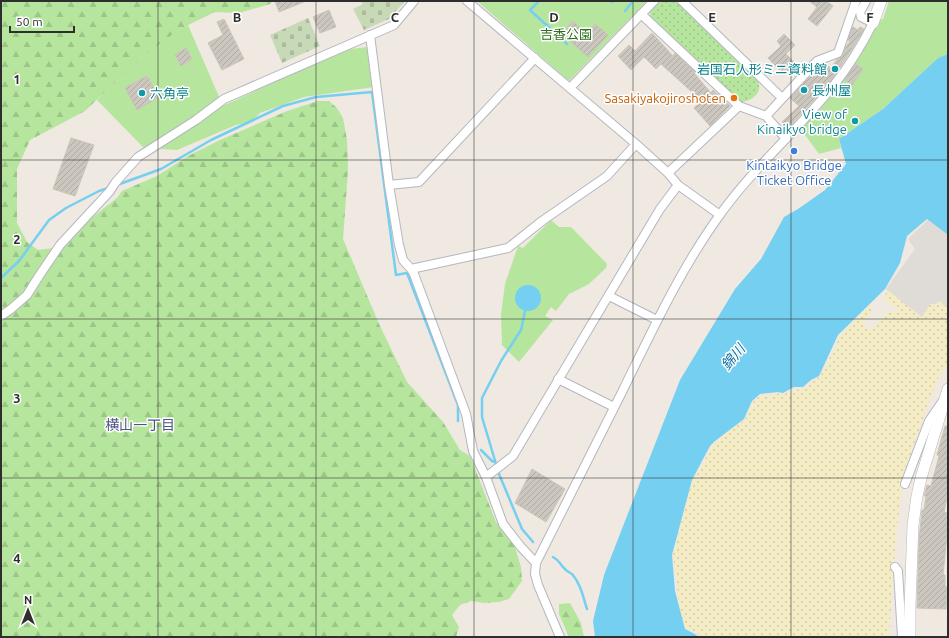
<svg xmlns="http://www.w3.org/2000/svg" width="949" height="638" viewBox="0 0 949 638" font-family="Ubuntu,'Noto Sans JP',sans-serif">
	<defs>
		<pattern id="forest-firs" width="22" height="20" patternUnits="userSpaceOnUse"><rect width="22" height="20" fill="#b6e59e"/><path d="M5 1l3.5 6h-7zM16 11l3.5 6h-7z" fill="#9dc588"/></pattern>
		<pattern id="sand-dots" width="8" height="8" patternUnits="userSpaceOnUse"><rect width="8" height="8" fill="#f3ecc5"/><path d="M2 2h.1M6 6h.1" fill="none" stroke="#d1cbaa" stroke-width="1.8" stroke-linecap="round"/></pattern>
		<pattern id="cemetery-stones" width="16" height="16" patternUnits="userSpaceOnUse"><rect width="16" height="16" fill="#c8d9b8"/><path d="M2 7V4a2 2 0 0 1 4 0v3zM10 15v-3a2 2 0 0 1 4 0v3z" fill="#acbb9e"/></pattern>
		<pattern id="garden-dots" width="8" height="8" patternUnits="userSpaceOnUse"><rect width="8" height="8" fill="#b6e59e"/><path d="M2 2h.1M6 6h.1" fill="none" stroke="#9dc588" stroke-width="1.8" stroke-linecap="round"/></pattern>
		<pattern id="building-hatch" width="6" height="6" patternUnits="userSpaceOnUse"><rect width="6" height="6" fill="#cbc7bf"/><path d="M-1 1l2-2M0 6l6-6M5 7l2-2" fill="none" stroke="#afaba4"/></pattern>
	</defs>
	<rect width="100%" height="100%" fill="#efe9e1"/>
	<!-- grass -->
	<path fill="#b6e59e" d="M477,1H647L569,81Z
		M889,1H948V54L938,58L883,109L839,139L841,148L819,154L800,128L819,111L839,85L859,58L880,20L883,19Z
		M188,25L223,106L290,75L351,49L368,47L374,87L304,97L260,113L251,122L236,125L177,150L144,148L97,100C125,73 153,42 188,25Z
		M551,220L559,227H571L607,264L606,268L589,284L569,294L556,311L551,307L545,316L553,320L519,362L502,345L501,315L505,284L518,246L523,248Z"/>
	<!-- forest -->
	<path fill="url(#forest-firs)" d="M1,1H273L270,4L239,13L215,12L180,29L144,55L85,111L30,140L17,169V223L27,242L38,250L53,248L117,198L122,191L157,176L188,156L220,140L287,111L318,101H329L337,108L343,118L347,140L348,171L343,239L380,326L407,382L443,422L460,450L470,456L496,522L514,544L521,567L522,581L509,599L499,602L484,603L471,601L460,605L452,615L459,627L456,637H1Z
		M570,603L581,623L584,637H569L559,614V604Z"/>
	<!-- sand -->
	<path fill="url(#sand-dots)" d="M886,289L922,316L930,304L941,301L944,305L948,306V365L938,378L903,475L895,550L889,637H702L697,633L686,629L680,611L673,555L692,481L698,473L711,447L732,428L745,420L753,402L760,396L772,395L778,393L784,394L794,390L803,389L820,376L835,348L840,336L871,304V312L864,323L865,328L872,329L887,313L899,310L885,300Z"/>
	<!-- cemetery -->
	<path fill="url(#cemetery-stones)" d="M360,1H405L389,19L364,30L353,9L363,4Z
		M308,18L320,46L282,63L270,35Z"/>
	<!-- garden -->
	<path fill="url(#garden-dots)" d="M660,1H676L756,78C765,90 754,101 741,102L738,99L650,17V12Z"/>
	<!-- plaza -->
	<path fill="#dfdcd8" d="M928,220L948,235V306H944L941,301L934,304H930L922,317L886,289L915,249L908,239Z"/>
	<!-- water -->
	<path fill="#75cff0" d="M948,54V235L927,219L907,236L900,263L885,289L838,335L819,376L811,380L803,387H794L783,393L778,392L760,394L752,401L744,419L715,441L710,446L692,480L672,555L675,591L685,629L695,634L699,637H595L593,621L604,575L680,380L735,289L761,259L784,217L798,209L825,190L846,164L839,139L883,109L938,58Z
		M515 298a13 13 0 1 1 26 0a13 13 0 1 1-26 0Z"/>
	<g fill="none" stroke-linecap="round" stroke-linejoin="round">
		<!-- stream -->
		<path stroke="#75cff0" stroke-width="2.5" d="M539,1L530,10L567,44
			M612,2L613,1
			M625,11L633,1
			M117,185L161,169L211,140L283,106L316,97L372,92L396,275L407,273L458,405V421
			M1,278L19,261L49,220L66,208L99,191L108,188
			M525,311L521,330L501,361L482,398V417L499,474L522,529L533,542
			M481,450L492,461L495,462
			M553,557C559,560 560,564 564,568C566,571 569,572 572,574C581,584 583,597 587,609"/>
	</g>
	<!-- building -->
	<path fill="url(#building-hatch)" stroke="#cbc5ba" d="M275,1H306L279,12Z
		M809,1H826L833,6L817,26L808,19L817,7Z
		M329,10L336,27L320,33L313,17Z
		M224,19L244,59L222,70L208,43L223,35L217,22Z
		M573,21L587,34L595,24L608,35L588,57L562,34Z
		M853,27L858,30L860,27L864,29L850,52L830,82L788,128L782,122L799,106L790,98L819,67L820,68L822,65L825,64L831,68L837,59L842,57L846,47L850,41L848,40Z
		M652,33L673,56L675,53L695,72L694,73L711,93L713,90L730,106L710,126L694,108L700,102L692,94L693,93L661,64L656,69L644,57L631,70L618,56L629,45L635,51Z
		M784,34L795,45L786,54L796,64L784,75L768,58L781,46L777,41Z
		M186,48L192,59L181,66L175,55Z
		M856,64L863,69L852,85L845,80Z
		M147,76L159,97L137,110L125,88Z
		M71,138L94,145L75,196L53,189Z
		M945,426H948V493L944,512L948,513V525L943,575H945V587H947L946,609L917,608L919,539L922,510H924L926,496H924L927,485L931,486L939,456L937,455Z
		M532,469L565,489L546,522L515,503Z"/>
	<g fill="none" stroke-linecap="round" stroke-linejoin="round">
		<!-- street casing -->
		<g stroke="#b4b7c1" stroke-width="10">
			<path id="street" d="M467,1L636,144L668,173L678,185L720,215
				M682,1L782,98
				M641,14L739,106L766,116L786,139
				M370,35L389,185L399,245L403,260L411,269L508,248L542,221L607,176L636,144
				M570,88L654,1
				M766,116L817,61L838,53L856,1
				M668,173L739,106
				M389,185L419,182L535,58
				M411,269L414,274L466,414L473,451L486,477L503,524L521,547L536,563
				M609,296L657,320
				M1,316L11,309L27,295L39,276L60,245L110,191L115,183L138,157L196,120L224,99L394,25L414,1
				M558,379L614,407
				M486,477L513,456L660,209L678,185
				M905,484L929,421L942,402
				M895,567L898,571L902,637
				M560,637L538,585L535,574L536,563C565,505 594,448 623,390C652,331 680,270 719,216C753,168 797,131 834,85C849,66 862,45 873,23L861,17L860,12L866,1"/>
		</g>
		<!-- secondary casing -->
		<g stroke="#b4b7c1" stroke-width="12">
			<path id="secondary" d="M873,23L881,1
				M910,637V606L913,525L917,496L921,478L948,389"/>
		</g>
		<!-- street -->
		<use href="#street" stroke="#fff" stroke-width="8"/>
		<!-- secondary -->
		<use href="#secondary" stroke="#fff" stroke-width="11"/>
	</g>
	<!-- grid -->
	<path fill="none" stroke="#2e2e2e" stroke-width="1" stroke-opacity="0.55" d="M158,1V637M316,1V637M474,1V637M633,1V637M791,1V637M1,160H948M1,319H948M1,478H948"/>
	<!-- markers -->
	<g fill="#0f9aa8" stroke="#fff" stroke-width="1.5">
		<circle cx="835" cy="69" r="4"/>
		<circle cx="804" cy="90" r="4"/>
		<circle cx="142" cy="93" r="4"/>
		<circle cx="855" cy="121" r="4"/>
	</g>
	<circle fill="#e8710a" stroke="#fff" stroke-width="1.5" cx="734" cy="98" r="4"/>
	<circle fill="#3f7fe0" stroke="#fff" stroke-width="1.5" cx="794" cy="151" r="4"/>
	<g text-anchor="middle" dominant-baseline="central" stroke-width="3" stroke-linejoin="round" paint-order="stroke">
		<!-- park labels -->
		<g font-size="13" fill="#2c6e1b" stroke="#fff">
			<text x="566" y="34">吉香公園</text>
		</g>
		<!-- culture labels -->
		<g font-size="13" fill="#0d838f" stroke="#fff" text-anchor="end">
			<text x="827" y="69">岩国石人形ミニ資料館</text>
			<text x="812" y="90" text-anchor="start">長州屋</text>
			<text x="150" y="93" text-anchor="start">六角亭</text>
			<text x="847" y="114">View of<tspan x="847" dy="15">Kinaikyo bridge</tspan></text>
		</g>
		<!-- food labels -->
		<g font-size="13" fill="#c56008" stroke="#fff" text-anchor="end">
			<text x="726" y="98">Sasakiyakojiroshoten</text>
		</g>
		<!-- shop labels -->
		<g font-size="13" fill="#366cbe" stroke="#fff">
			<text x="794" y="165">Kintaikyo Bridge<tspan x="794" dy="15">Ticket Office</tspan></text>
		</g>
		<!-- water labels -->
		<g font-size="14" font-style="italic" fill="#0d6fa3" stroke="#fff">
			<text transform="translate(733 357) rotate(-51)">錦川</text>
		</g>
		<!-- neighbourhood labels -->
		<g font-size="14" fill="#4d5680" stroke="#fff">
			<text x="140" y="425">横山一丁目</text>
		</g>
	</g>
	<g font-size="13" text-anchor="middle" font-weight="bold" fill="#2e2e2e" stroke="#fff" stroke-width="3" stroke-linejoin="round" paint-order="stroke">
		<text x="237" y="22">B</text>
		<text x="395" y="22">C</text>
		<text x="554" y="22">D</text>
		<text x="712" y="22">E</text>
		<text x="870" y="22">F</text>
		<text x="17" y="84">1</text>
		<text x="17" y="244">2</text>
		<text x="17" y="403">3</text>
		<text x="17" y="563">4</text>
	</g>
	<!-- border -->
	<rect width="949" height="638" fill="none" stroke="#2e2e2e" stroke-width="4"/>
	<!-- north arrow -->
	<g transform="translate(28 610)" stroke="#ffffff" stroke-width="3" paint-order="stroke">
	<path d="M0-3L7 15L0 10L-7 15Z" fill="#2e2e2e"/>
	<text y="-6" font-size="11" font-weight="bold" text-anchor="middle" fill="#2e2e2e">N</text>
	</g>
	<!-- scale -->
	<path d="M10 26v6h64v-6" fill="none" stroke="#2e2e2e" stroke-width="2"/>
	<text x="16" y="26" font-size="12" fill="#2e2e2e" stroke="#ffffff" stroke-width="3" paint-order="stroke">50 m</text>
</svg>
